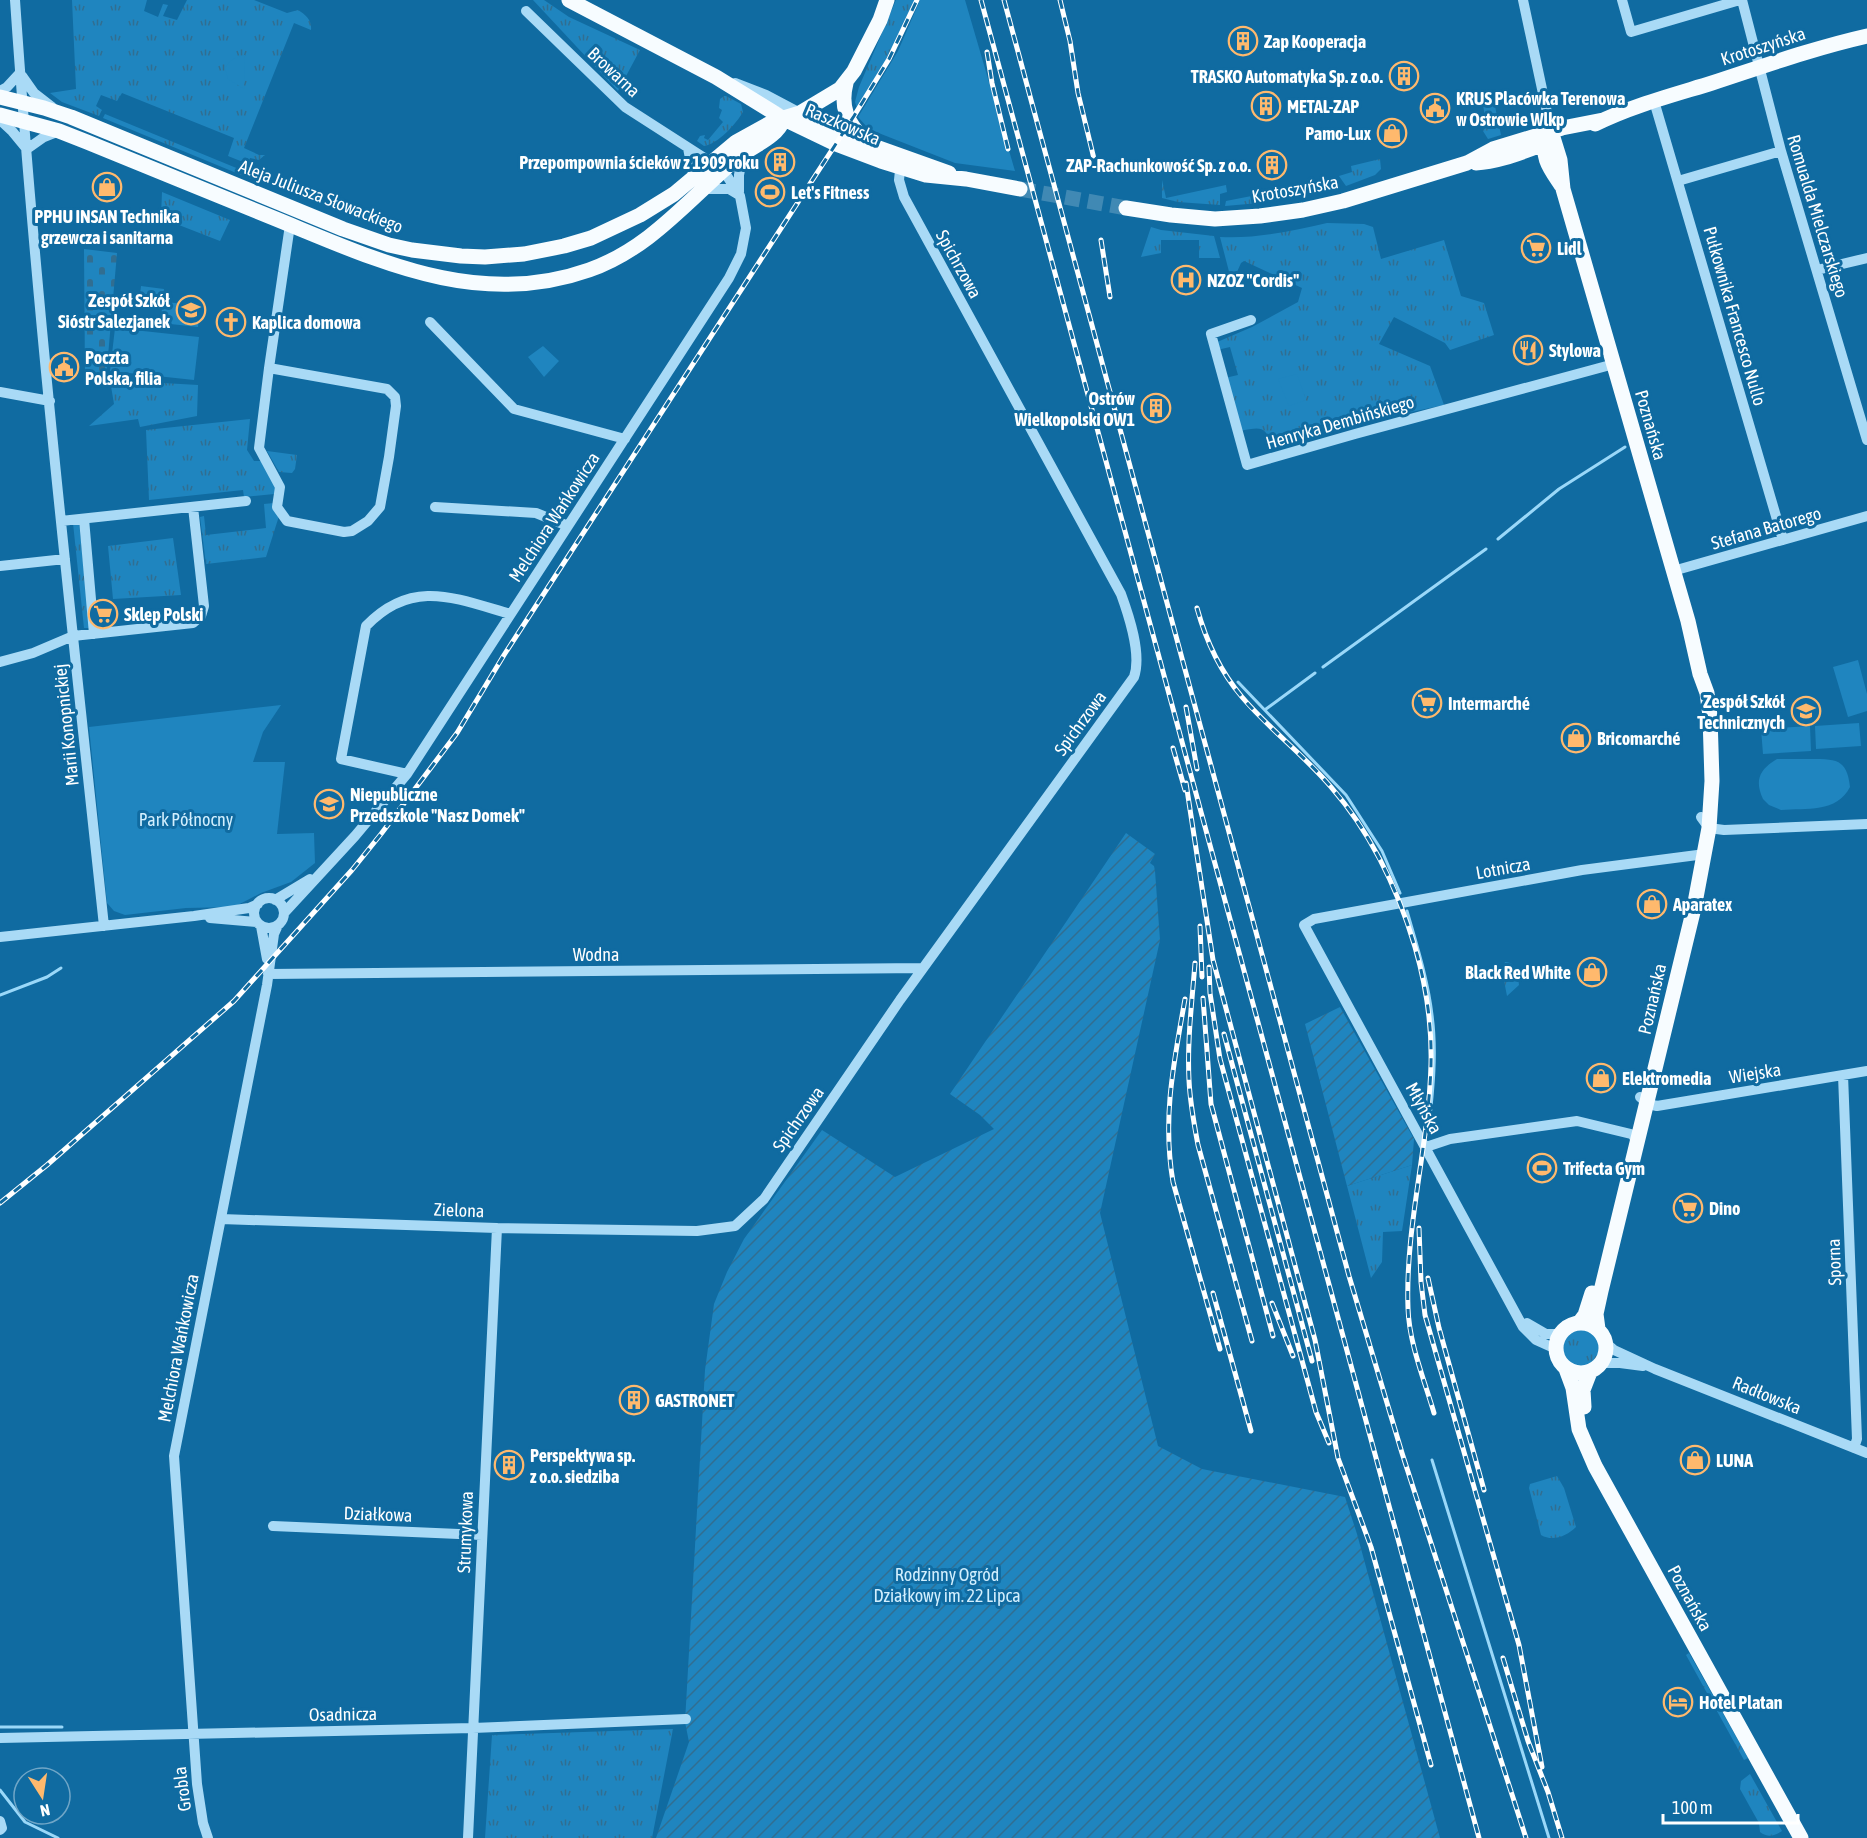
<svg xmlns="http://www.w3.org/2000/svg" width="1867" height="1838" viewBox="0 0 1867 1838" font-family="'Asap Condensed',sans-serif">
	<defs>
		<pattern id="grass-tufts" width="24" height="20" patternUnits="userSpaceOnUse" patternTransform="scale(1.5)"><rect width="24" height="20" fill="#1f85bf"/><path d="M3 7l-1-3M5 7V3M7 7l1-3M15 17l-1-3M17 17v-4M19 17l1-3" fill="none" stroke="#316e91"/></pattern>
		<pattern id="cemetery-stones" width="16" height="16" patternUnits="userSpaceOnUse" patternTransform="scale(1.5)"><rect width="16" height="16" fill="#1f85bf"/><path d="M2 7V4a2 2 0 0 1 4 0v3zM10 15v-3a2 2 0 0 1 4 0v3z" fill="#316e91"/></pattern>
		<pattern id="garden-furrows" width="10" height="10" patternUnits="userSpaceOnUse" patternTransform="scale(1.5)"><rect width="10" height="10" fill="#1f85bf"/><path d="M-1 1l2-2M0 10L10 0M9 11l2-2" fill="none" stroke="#316e91"/></pattern>
	</defs>
	<rect width="100%" height="100%" fill="#106ba1"/>
	<!-- grass -->
	<path fill="url(#grass-tufts)" d="M72,0H147L144,11L158,17L163,4L168,5L163,16L177,20L187,0H254L287,13L298,10C306,15 312,20 311,30L294,23L244,148L259,155H265L259,160L250,158L248,164L228,156L234,138L122,93L117,101L101,95L96,106L102,110L99,116L62,102L50,93L76,89Z
		M533,0H544L569,17L640,50L618,91Z
		M896,0H915L886,60L857,108L855,102L859,87Z
		M1492,92L1501,135L1488,139L1483,131L1486,124L1482,98L1478,96V94Z
		M724,96H726L741,104L743,112C736,124 718,144 704,146L697,141L700,136L705,135L704,138L708,140L723,122L719,118L722,110L719,108L720,99Z
		M105,114L251,174V179L103,118Z
		M1380,159L1381,169L1375,175L1346,186L1339,176L1352,172L1351,166Z
		M1307,179L1312,194L1259,203L1225,206L1226,201L1308,185Z
		M1162,180L1166,198L1226,185L1227,192L1220,194V205L1178,202L1162,198Z
		M162,192L230,220L220,241L161,218Z
		M1327,223L1364,224L1373,227L1381,259L1444,240L1461,296L1484,303L1494,335L1450,350L1445,343L1394,317L1379,344L1430,366L1444,405L1397,415L1273,448C1265,425 1262,427 1239,431L1225,378L1238,375L1230,347L1217,350L1215,343L1252,327L1298,302L1302,288L1244,261L1241,263L1232,283L1220,237C1256,239 1292,231 1327,223Z
		M1151,227L1161,230L1214,236L1220,258H1199V240H1161V253L1141,257Z
		M110,380L198,385L197,416L140,427L138,419L89,426L114,404Z
		M250,419L247,450L254,461H262L276,489L274,494L244,497L243,490L149,500L146,430Z
		M267,451L297,455L295,469L292,473L279,472Z
		M274,503L279,516L266,557L206,564L200,517L204,516L206,535L266,528L264,504Z
		M79,522L90,628H84L73,523Z
		M173,538L181,595L113,599L108,546Z
		M1505,962C1518,963 1518,974 1519,985L1507,996L1502,970Z
		M1412,1165L1402,1231L1383,1232L1382,1262L1371,1278L1347,1186Z
		M1560 1349a20 20 0 1 1 40 0a20 20 0 1 1-40 0Z
		M1557,1476L1564,1488L1576,1527C1567,1536 1553,1542 1541,1535L1529,1488L1530,1484Z
		M1689,1653L1748,1758L1744,1760L1686,1655Z
		M673,1729L652,1838H485L492,1735Z
		M1750,1774L1782,1831C1774,1836 1768,1838 1760,1832L1759,1823L1740,1789L1741,1781Z"/>
	<!-- cemetery -->
	<path fill="url(#cemetery-stones)" d="M84,249L117,253L106,379L85,376Z"/>
	<!-- park -->
	<path fill="#1f85bf" d="M920,0H965L1015,171L955,163L876,132L867,127L858,117L898,51Z
		M245,55L244,89L228,79L225,68C230,60 235,57 245,55Z
		M141,286L164,289L163,302L200,305L198,327L161,323L162,306L139,303Z
		M115,328L199,337L194,380L110,371Z
		M543,346L559,361L544,377L528,357Z
		M1297,374L1306,400L1289,406L1278,379Z
		M1858,660L1867,694V711L1848,717L1833,667Z
		M281,705L263,732L253,762H285L277,834L314,833L315,863L291,882L261,893L234,907L186,908L125,915L114,911L107,903L89,727Z
		M1859,723L1861,746L1816,749L1815,726Z
		M1810,726L1811,751L1763,754L1761,729Z
		M1777,759C1788,759 1800,759 1811,759C1836,759 1847,759 1850,787C1837,813 1806,808 1781,810L1769,805L1763,799C1754,780 1760,769 1777,759Z"/>
	<!-- garden -->
	<path fill="url(#garden-furrows)" d="M1126,833L1155,854L1150,863L1154,866L1155,871L1160,940L1100,1213L1158,1446L1202,1469L1345,1497L1357,1534L1440,1838H656L689,1742L685,1722L705,1370L714,1304L727,1272L744,1239L822,1130L895,1177L994,1129L980,1115L950,1094Z
		M1340,1007L1414,1139L1412,1165L1347,1186L1305,1024Z"/>
	<g fill="none" stroke-linecap="round" stroke-linejoin="round">
		<!-- stream -->
		<path stroke="#9ad8f9" stroke-width="3" d="M1498,539L1559,489L1625,447
			M1323,667L1486,549
			M1238,682L1346,795L1382,851L1400,893
			M1266,709L1315,673
			M1407,911C1417,946 1428,980 1432,1015C1437,1052 1433,1090 1429,1126
			M0,995L47,977L61,968
			M1432,1460L1549,1838
			M0,1727H62
			M0,1790L25,1822L58,1838"/>
		<!-- major-tunnel -->
		<path stroke="#4089b4" stroke-width="15" stroke-dasharray="15 8" stroke-linecap="butt" d="M1020,189L1126,208"/>
		<!-- minor -->
		<path stroke="#a9daf6" stroke-width="10" d="M15,0C36,309 71,618 104,926
			M1523,0L1551,131
			M1622,0L1631,32L1740,0
			M1742,0L1781,151L1867,440
			M22,76L34,93L52,107
			M735,83L766,95L800,113
			M0,91L7,87L20,73
			M1654,101L1783,540
			M0,120L12,131L26,148
			M688,148L694,179
			M27,149L44,137L59,131
			M1678,181L1781,151
			M703,189H729L739,195
			M739,192V175L743,154
			M1817,270L1867,258
			M1251,320L1211,334L1247,465L1355,434L1614,364
			M430,322L514,409L625,439
			M269,368L387,389L395,397L396,406L389,457L380,507L368,521L352,531L344,532L287,521L277,507L280,487L259,448L269,368L290,225
			M0,392L50,401
			M435,507L536,513L568,526
			M84,519L94,634
			M61,521L246,501
			M0,566L65,559
			M1673,571L1867,516
			M0,662L33,653L73,636L193,623L201,616L204,606L193,507
			M407,774L341,759L366,626C412,578 455,598 510,614
			M1701,817L1709,828L1724,830L1867,824
			M254 913a15 15 0 1 1 30 0a15 15 0 1 1-30 0Z
			M275,900L310,879
			M284,913L355,836L407,774L729,278L741,254L746,228L740,196L723,170L625,107L526,11
			M210,918L257,922
			M261,926L267,959
			M0,937L194,916L249,908L258,904
			M268,974L923,968
			M1843,1075L1857,1439L1854,1448
			M1640,1097L1648,1104L1657,1106L1867,1071
			M1426,1147L1450,1139L1577,1121L1631,1134L1639,1141
			M221,1219L497,1228L697,1231L735,1226L764,1199L900,1000L1134,677C1142,654 1129,616 1121,594L904,197L899,180L901,161
			M1527,1323L1546,1334H1560
			M1606,1343L1614,1350L1655,1369L1867,1453
			M1556,1349L1536,1340L1523,1327L1304,925L1314,919L1582,870L1705,854
			M1601,1363H1620L1643,1366
			M273,1526L482,1535
			M0,1738L473,1728L686,1719
			M0,1821L2,1828L0,1830
			M208,1838L203,1823L197,1784L174,1456L267,985L274,934L278,925
			M468,1838L497,1228"/>
		<!-- major -->
		<path stroke="#f7fcff" stroke-width="15" d="M569,0L716,77L784,119L836,144L881,161L926,175L966,179L1020,189
			M846,83C840,106 847,123 864,139
			M0,97L44,108L71,117L343,229L389,245L412,250L461,256L485,257L524,254L564,246L591,238L640,215L674,194L736,142L774,121L800,113L840,89L854,71L880,20L887,0
			M800,113L879,148L949,173
			M0,115L59,131L87,142C148,167 210,192 271,217C375,259 476,310 589,270C635,254 668,222 703,189C715,178 727,166 740,156C756,144 776,138 784,119
			M1595,124C1631,106 1673,95 1712,83C1764,66 1814,48 1867,36
			M1551,131L1560,160L1563,189L1688,621L1700,674L1707,693L1710,716L1712,781L1709,828L1694,908L1601,1291L1596,1314L1598,1329
			M1548,137C1539,156 1551,170 1561,185
			M1476,163C1500,162 1524,151 1547,143
			M1126,208L1171,215L1215,219L1260,216L1303,210L1343,201L1467,163L1493,149L1562,128L1603,120
			M1556 1348a25 25 0 1 1 50 0a25 25 0 1 1-50 0Z
			M1579,1323L1585,1315L1592,1293
			M1566,1369L1573,1388L1579,1429L1595,1466L1801,1838
			M1584,1407L1583,1390L1590,1372"/>
		<!-- rail casing -->
		<g stroke="#fff" stroke-width="5">
			<path id="rail" d="M981,0L1479,1838
				M1004,0L1349,1276L1402,1453L1526,1838
				M1060,0L1070,41L1078,93L1096,167
				M987,52L992,83L1008,149
				M1101,240L1110,297
				M1197,608C1206,641 1220,671 1242,697C1269,729 1304,755 1331,787C1371,833 1398,890 1415,947C1426,985 1432,1024 1431,1064C1429,1145 1405,1226 1408,1308C1409,1343 1424,1379 1434,1413
				M1186,707L1197,769
				M1173,748L1185,790
				M1186,783L1213,960L1315,1340L1338,1458L1371,1547L1431,1765
				M1200,926L1202,977
				M1195,963C1192,1002 1187,1041 1189,1080C1190,1102 1194,1124 1198,1145L1252,1341
				M1209,967L1210,993L1220,1059L1316,1412L1329,1443
				M1203,998L1211,1104L1273,1336
				M1185,999C1174,1062 1162,1117 1173,1182L1220,1349
				M1224,1034L1312,1361
				M0,1203L47,1165L234,1001L352,870L381,834L457,733L504,655L854,116L889,59L917,0
				M1419,1228L1421,1282L1425,1315L1519,1645L1542,1767
				M1428,1278L1439,1328L1484,1490
				M1213,1293L1251,1431
				M1272,1303L1293,1356
				M1503,1658L1528,1741L1548,1792L1562,1838"/>
		</g>
		<!-- rail -->
		<use href="#rail" stroke="#106ba1" stroke-width="3" stroke-dasharray="9" stroke-linecap="butt"/>
	</g>
	<!-- icons -->
	<defs>
		<g id="building-ring" transform="scale(1.5)"><circle r="9.5" fill="#106ba1" stroke="#ffb96d" stroke-width="1.5"/><path d="M-4-6H4V6H1V3H-1V6H-4ZM-2.5-4.3h1.7v1.8h-1.7ZM.8-4.3h1.7v1.8H.8ZM-2.5-1h1.7V.8h-1.7ZM.8-1h1.7V.8H.8Z" fill="#ffb96d"/></g>
		<g id="civic-ring" transform="scale(1.5)"><circle r="9.5" fill="#106ba1" stroke="#ffb96d" stroke-width="1.5"/><path d="M-.6-6.5H3V-4.5H.6V-3L4-1V1h2V6H-6V1h2V-1L-.6-3ZM-1.2 2.5V6h2.4V2.5Z" fill="#ffb96d"/></g>
		<g id="shop-ring" transform="scale(1.5)"><circle r="9.5" fill="#106ba1" stroke="#ffb96d" stroke-width="1.5"/><path d="M-5-2.5h2.3a2.7 3.5 0 0 1 5.4 0H5L5.5 6h-11ZM-1.5-2.5h3a1.5 2.3 0 0 0-3 0Z" fill="#ffb96d"/></g>
		<g id="stadium-ring" transform="scale(1.5)"><circle r="9.5" fill="#106ba1" stroke="#ffb96d" stroke-width="1.5"/><path d="M0-5a6.5 5 0 1 0 0 10a6.5 5 0 1 0 0-10ZM-3.5-1.8h7v3.6h-7Z" fill="#ffb96d"/></g>
		<g id="supermarket-ring" transform="scale(1.5)"><circle r="9.5" fill="#106ba1" stroke="#ffb96d" stroke-width="1.5"/><path d="M-6-5.5h2.5l.6 2H6L4.5 2H-2.5L-4.4-4H-6ZM-1.5 3.2a1.3 1.3 0 1 0 .1 0ZM3 3.2a1.3 1.3 0 1 0 .1 0Z" fill="#ffb96d"/></g>
		<g id="hospital-ring" transform="scale(1.5)"><circle r="9.5" fill="#106ba1" stroke="#ffb96d" stroke-width="1.5"/><path d="M-5-5h3v3.5h4V-5h3V5h-3V1.5h-4V5h-3Z" fill="#ffb96d"/></g>
		<g id="school-ring" transform="scale(1.5)"><circle r="9.5" fill="#106ba1" stroke="#ffb96d" stroke-width="1.5"/><path d="M0-5L7-2L0 1L-7-2ZM-4 1L0 2.5L4 1V4Q0 6-4 4Z" fill="#ffb96d"/></g>
		<g id="church-ring" transform="scale(1.5)"><circle r="9.5" fill="#106ba1" stroke="#ffb96d" stroke-width="1.5"/><path d="M-1.2-6h2.4v3.5h3.3v2.4h-3.3V6h-2.4V-.1h-3.3v-2.4h3.3Z" fill="#ffb96d"/></g>
		<g id="restaurant-ring" transform="scale(1.5)"><circle r="9.5" fill="#106ba1" stroke="#ffb96d" stroke-width="1.5"/><path d="M-5-6h1v4h1v-4h1v4h1v-4h1v5L-1.5 .5V6h-2V.5L-5-1ZM5-6V6H3V1.5H1.5Q1.5-4 5-6Z" fill="#ffb96d"/></g>
		<g id="hotel-ring" transform="scale(1.5)"><circle r="9.5" fill="#106ba1" stroke="#ffb96d" stroke-width="1.5"/><path d="M-6-4.5h1.5V1H6V5H4.5V3h-9V5H-6ZM-4 0a1.8 1.8 0 1 1 3.6 0ZM.5 0V-2.5h3Q6-2.5 6 0Z" fill="#ffb96d"/></g>
	</defs>
	<g fill-rule="evenodd">
		<use href="#building-ring" x="1243" y="41"/>
		<use href="#building-ring" x="1404" y="76"/>
		<use href="#building-ring" x="1266" y="106"/>
		<use href="#civic-ring" x="1435" y="108"/>
		<use href="#shop-ring" x="1392" y="133"/>
		<use href="#building-ring" x="780" y="162"/>
		<use href="#building-ring" x="1272" y="165"/>
		<use href="#shop-ring" x="107" y="187"/>
		<use href="#stadium-ring" x="770" y="192"/>
		<use href="#supermarket-ring" x="1536" y="248"/>
		<use href="#hospital-ring" x="1186" y="280"/>
		<use href="#school-ring" x="191" y="310"/>
		<use href="#church-ring" x="231" y="322"/>
		<use href="#restaurant-ring" x="1528" y="350"/>
		<use href="#civic-ring" x="64" y="367"/>
		<use href="#building-ring" x="1156" y="408"/>
		<use href="#supermarket-ring" x="103" y="614"/>
		<use href="#supermarket-ring" x="1427" y="703"/>
		<use href="#school-ring" x="1806" y="711"/>
		<use href="#shop-ring" x="1576" y="738"/>
		<use href="#school-ring" x="329" y="804"/>
		<use href="#shop-ring" x="1652" y="904"/>
		<use href="#shop-ring" x="1592" y="972"/>
		<use href="#shop-ring" x="1601" y="1078"/>
		<use href="#stadium-ring" x="1542" y="1168"/>
		<use href="#supermarket-ring" x="1688" y="1208"/>
		<use href="#building-ring" x="634" y="1400"/>
		<use href="#shop-ring" x="1695" y="1460"/>
		<use href="#building-ring" x="509" y="1465"/>
		<use href="#hotel-ring" x="1678" y="1702"/>
	</g>
	<g text-anchor="middle" dominant-baseline="central" stroke-width="6" stroke-linejoin="round" paint-order="stroke">
		<!-- poi labels -->
		<g font-size="18" font-weight="bold" fill="#fff" stroke="#106ba1" text-anchor="start">
			<text x="1264" y="41">Zap Kooperacja</text>
			<text x="1383" y="76" text-anchor="end">TRASKO Automatyka Sp. z o.o.</text>
			<text x="1456" y="98">KRUS Placówka Terenowa<tspan x="1456" dy="21">w Ostrowie Wlkp</tspan></text>
			<text x="1287" y="106">METAL-ZAP</text>
			<text x="1371" y="133" text-anchor="end">Pamo-Lux</text>
			<text x="759" y="162" text-anchor="end">Przepompownia ścieków z 1909 roku</text>
			<text x="1251" y="165" text-anchor="end">ZAP-Rachunkowość Sp. z o.o.</text>
			<text x="791" y="192">Let's Fitness</text>
			<text x="107" y="216" text-anchor="middle">PPHU INSAN Technika<tspan x="107" dy="21">grzewcza i sanitarna</tspan></text>
			<text x="1557" y="248">Lidl</text>
			<text x="1207" y="280">NZOZ "Cordis"</text>
			<text x="170" y="300" text-anchor="end">Zespół Szkół<tspan x="170" dy="21">Sióstr Salezjanek</tspan></text>
			<text x="252" y="322">Kaplica domowa</text>
			<text x="1549" y="350">Stylowa</text>
			<text x="85" y="357">Poczta<tspan x="85" dy="21">Polska, filia</tspan></text>
			<text x="1135" y="398" text-anchor="end">Ostrów<tspan x="1135" dy="21">Wielkopolski OW1</tspan></text>
			<text x="124" y="614">Sklep Polski</text>
			<text x="1785" y="701" text-anchor="end">Zespół Szkół<tspan x="1785" dy="21">Technicznych</tspan></text>
			<text x="1448" y="703">Intermarché</text>
			<text x="1597" y="738">Bricomarché</text>
			<text x="350" y="794">Niepubliczne<tspan x="350" dy="21">Przedszkole "Nasz Domek"</tspan></text>
			<text x="1673" y="904">Aparatex</text>
			<text x="1571" y="972" text-anchor="end">Black Red White</text>
			<text x="1622" y="1078">Elektromedia</text>
			<text x="1563" y="1168">Trifecta Gym</text>
			<text x="1709" y="1208">Dino</text>
			<text x="655" y="1400">GASTRONET</text>
			<text x="530" y="1455">Perspektywa sp.<tspan x="530" dy="21">z o.o. siedziba</tspan></text>
			<text x="1716" y="1460">LUNA</text>
			<text x="1699" y="1702">Hotel Platan</text>
		</g>
		<!-- street labels -->
		<g font-size="18" fill="#fff" stroke="#106ba1">
			<text transform="translate(1763 46) rotate(-18)">Krotoszyńska</text>
			<text transform="translate(614 72) rotate(43)">Browarna</text>
			<text transform="translate(843 124) rotate(23)">Raszkowska</text>
			<text transform="translate(1295 189) rotate(-10)">Krotoszyńska</text>
			<text transform="translate(321 196) rotate(21)">Aleja Juliusza Słowackiego</text>
			<text transform="translate(1818 216) rotate(73)">Romualda Mielczarskiego</text>
			<text transform="translate(959 264) rotate(61)">Spichrzowa</text>
			<text transform="translate(1735 316) rotate(74)">Pułkownika Francesco Nullo</text>
			<text transform="translate(1340 422) rotate(-16)">Henryka Dembińskiego</text>
			<text transform="translate(1651 425) rotate(74)">Poznańska</text>
			<text transform="translate(554 517) rotate(-57)">Melchiora Wańkowicza</text>
			<text transform="translate(1766 528) rotate(-16)">Stefana Batorego</text>
			<text transform="translate(1080 723) rotate(-54)">Spichrzowa</text>
			<text transform="translate(66 725) rotate(-96)">Marii Konopnickiej</text>
			<text transform="translate(1503 868) rotate(-10)">Lotnicza</text>
			<text x="596" y="954">Wodna</text>
			<text transform="translate(1652 999) rotate(-77)">Poznańska</text>
			<text transform="translate(1755 1073) rotate(-9)">Wiejska</text>
			<text transform="translate(1424 1108) rotate(61)">Młyńska</text>
			<text transform="translate(798 1119) rotate(-55)">Spichrzowa</text>
			<text transform="translate(459 1210) rotate(2)">Zielona</text>
			<text transform="translate(1834 1262) rotate(-92)">Sporna</text>
			<text transform="translate(178 1348) rotate(-79)">Melchiora Wańkowicza</text>
			<text transform="translate(1767 1395) rotate(22)">Radłowska</text>
			<text transform="translate(378 1514) rotate(2)">Działkowa</text>
			<text transform="translate(465 1532) rotate(-88)">Strumykowa</text>
			<text transform="translate(1690 1598) rotate(61)">Poznańska</text>
			<text transform="translate(343 1714) rotate(-1)">Osadnicza</text>
			<text transform="translate(182 1789) rotate(-97)">Grobla</text>
		</g>
		<!-- park labels -->
		<g font-size="18" fill="#d2effe" stroke="#106ba1">
			<text x="186" y="819">Park Północny</text>
			<text x="947" y="1574">Rodzinny Ogród<tspan x="947" dy="21">Działkowy im. 22 Lipca</tspan></text>
		</g>
	</g>
	<!-- north arrow -->
	<g transform="translate(42 1796) rotate(168)"><circle r="28" fill="#106ba1" stroke="#70a6c7" stroke-width="1.5"/>
	<path d="M0-4.5L10 22L0 15L-10 22Z" fill="#ffb96d"/>
	<text y="-9" font-size="16" font-weight="bold" text-anchor="middle" fill="#ffffff">N</text>
	</g>
	<!-- scale -->
	<path d="M1663 1814v9h135v-9" fill="none" stroke="#ffffff" stroke-width="3"/>
	<text x="1672" y="1814" font-size="18" fill="#ffffff" stroke="#106ba1" stroke-width="4.5" paint-order="stroke">100 m</text>
</svg>
